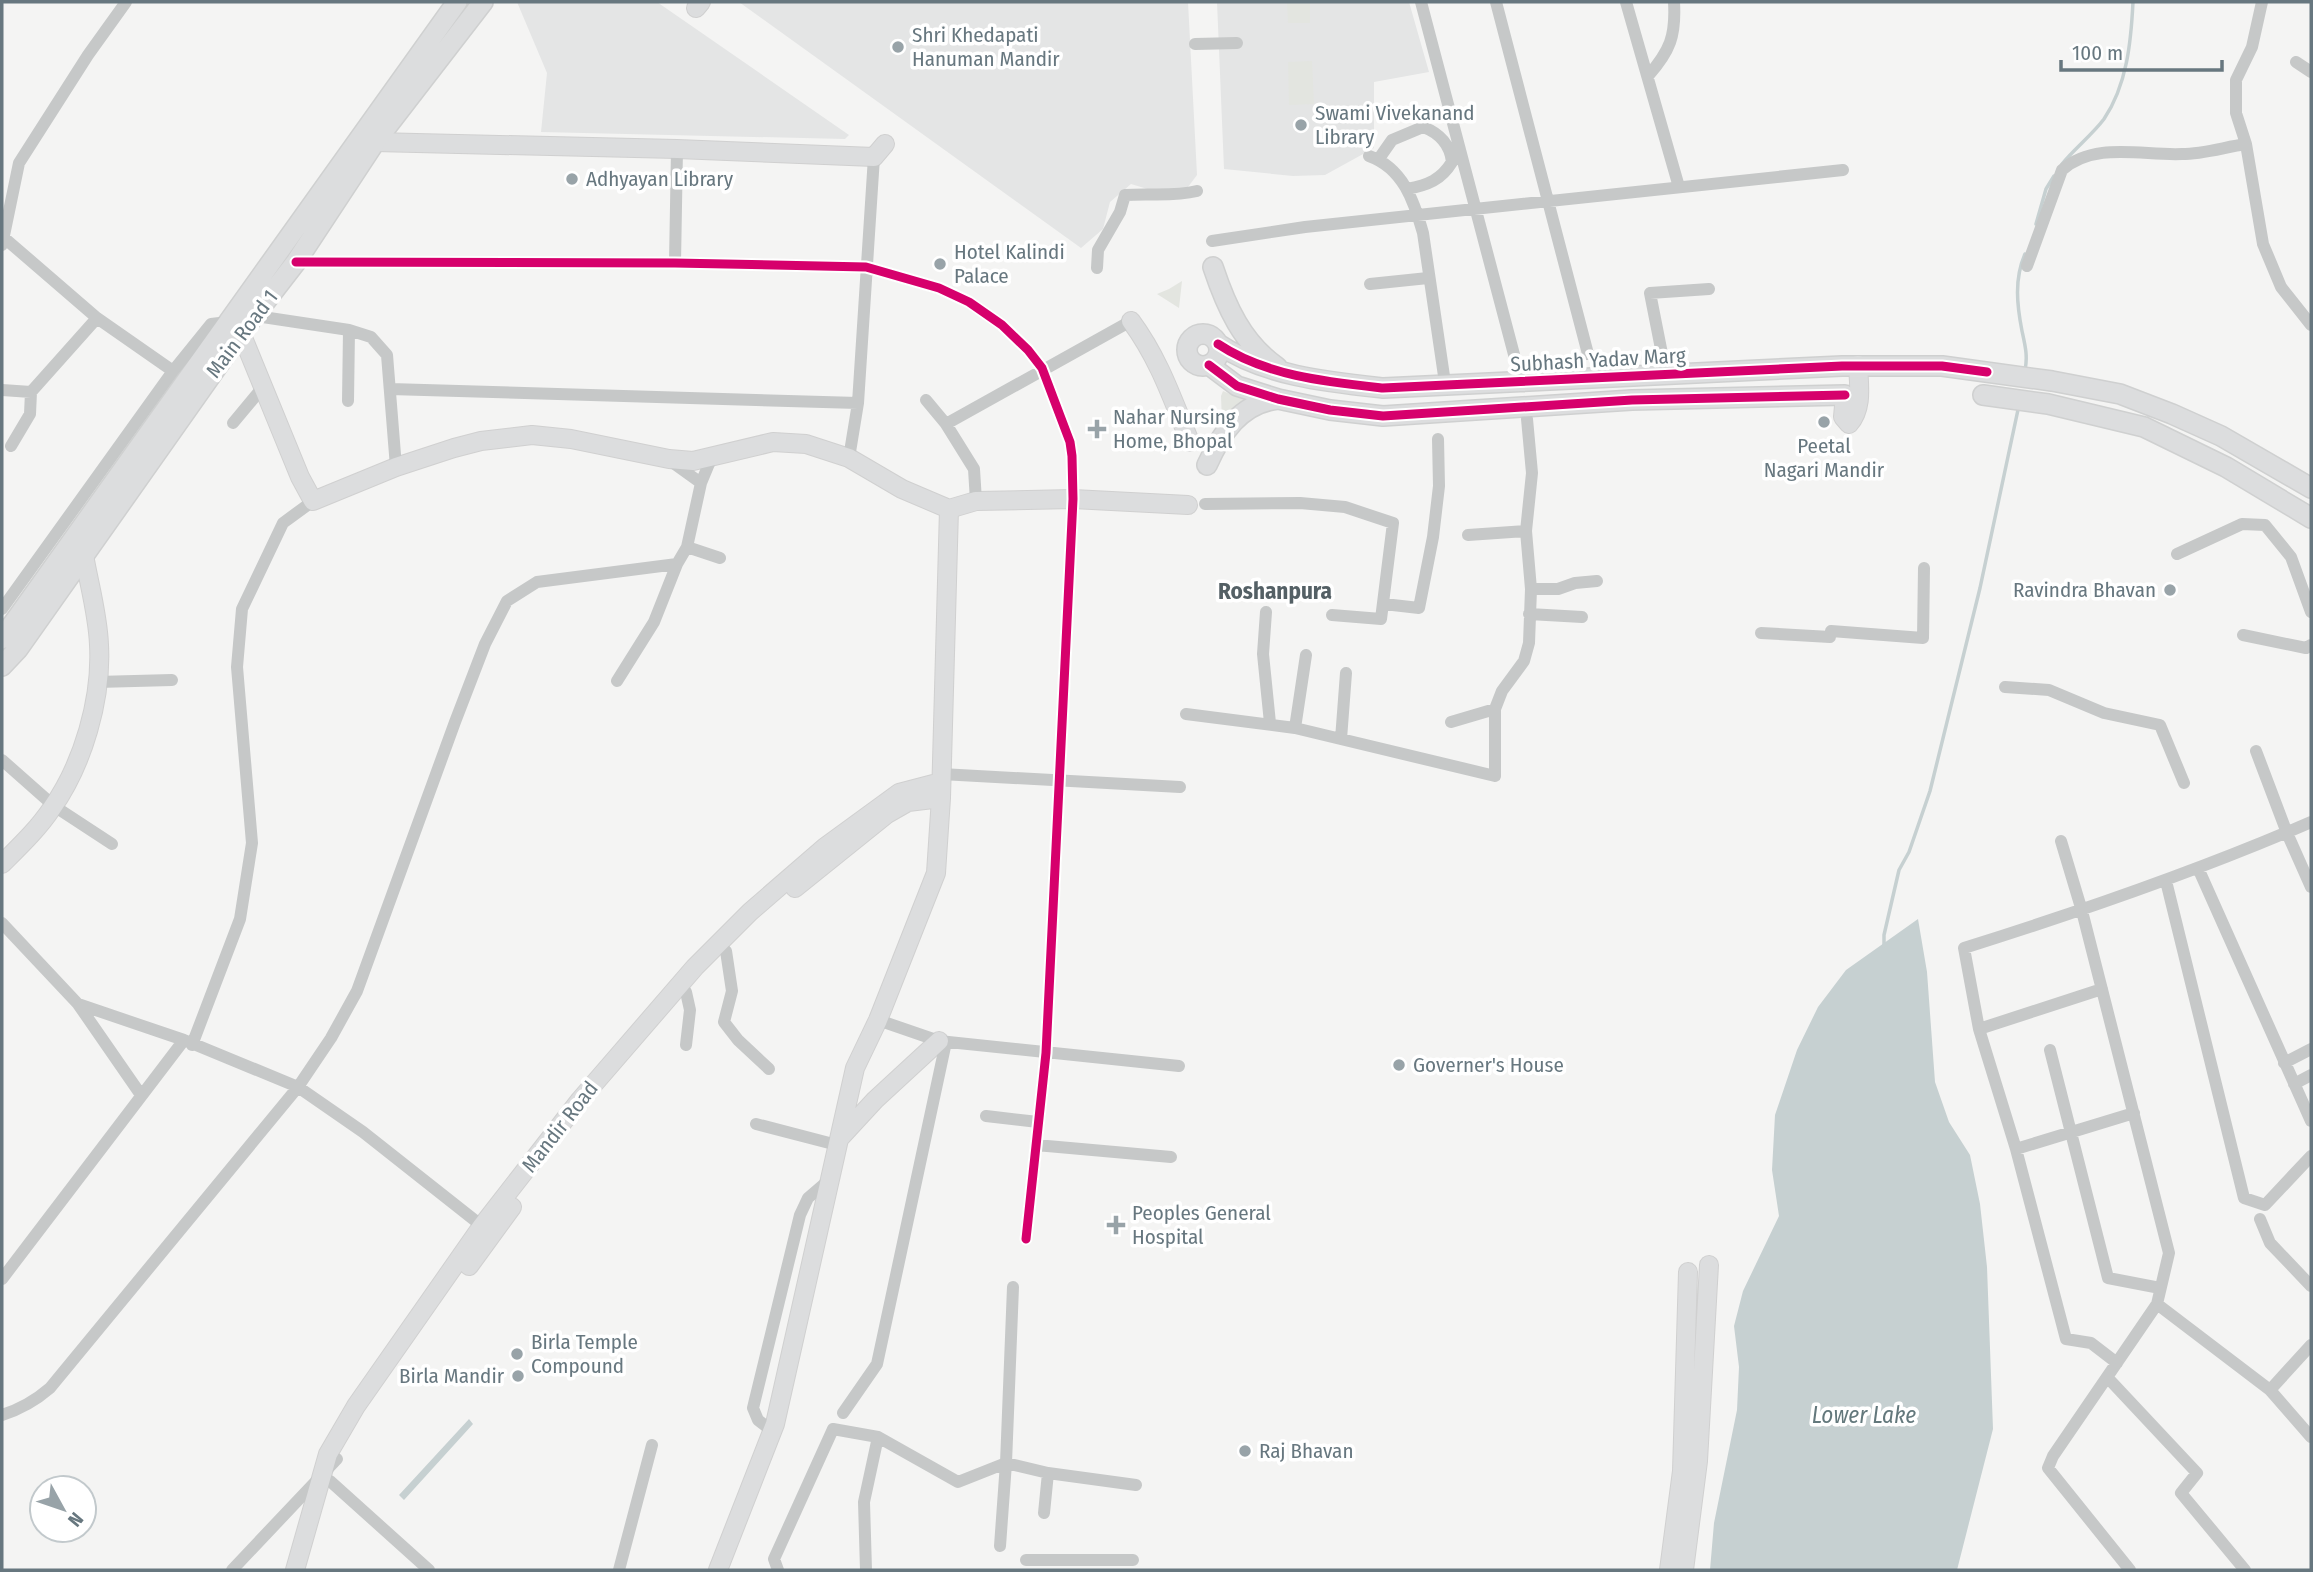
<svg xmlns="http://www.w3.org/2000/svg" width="2313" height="1572" viewBox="0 0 2313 1572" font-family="'Fira Sans Condensed',sans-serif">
	<rect width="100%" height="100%" fill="#f4f4f3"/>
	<!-- built -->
	<path fill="#e4e5e5" d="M517,2H657L849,135L845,139L541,132L547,73Z
		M739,2H1188L1197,175L1185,191H1154L1131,184L1110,202L1103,229L1081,248Z
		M1217,2H1409L1429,72L1374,82V148L1325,175L1293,176L1224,169Z"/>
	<!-- green -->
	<path fill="#e3e5e0" d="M1287,2H1310V23H1288Z
		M1312,61L1314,104L1289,105L1288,62Z
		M1182,281L1179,308L1157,294L1169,289Z
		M1223,391L1247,401L1222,422L1221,396Z"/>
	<!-- water -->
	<path fill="#c6d0d1" d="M1918,919L1927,972L1935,1082L1949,1122L1970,1155L1980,1204L1987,1267L1993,1429L1957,1570H1710L1714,1523L1737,1410L1739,1367L1734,1326L1743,1291L1779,1216L1772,1170L1775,1115L1797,1050L1818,1007L1846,970Z
		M469,1419L473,1424L404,1500L399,1495Z"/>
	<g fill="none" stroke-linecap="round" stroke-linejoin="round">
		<!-- stream -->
		<path stroke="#c6d0d1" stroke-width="3.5" d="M2062,164C2075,148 2092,135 2104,119C2127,85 2131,42 2133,2
			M2036,224L2046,189L2054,176
			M2025,254C2014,279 2017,305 2022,331C2025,345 2028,356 2025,370
			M1884,946V935L1899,870L1909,852L1930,791L1980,588L2019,405"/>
		<!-- secondary casing -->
		<g stroke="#d0d0d0" stroke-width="20">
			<path id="secondary" d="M696,8L701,2
				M375,142L677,149L874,157L885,144
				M1131,321C1159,359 1172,398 1190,442
				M232,325L241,333L300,477L313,501L396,467L454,448L481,441L532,435L571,439L669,459L693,461L773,442L806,444L849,458L902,489L949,509L976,501L1073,499L1188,505
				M1845,395L1843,417L1849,424C1863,408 1859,386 1858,365
				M2,864C20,846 38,829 52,808C83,764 102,699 99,645C98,615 89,584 84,555
				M795,888L887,814L908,802L941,798
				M839,1139L875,1100L939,1041
				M469,1266L512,1207
				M295,1570L328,1454L356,1406L482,1226L580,1100L695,967L750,912L825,847L899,793L941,782
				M718,1570L775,1424L855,1068L878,1020L936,873L941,798L949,509
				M1669,1570L1682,1471L1688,1272
				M1684,1570L1698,1461L1709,1265"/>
		</g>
		<!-- primary casing -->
		<g stroke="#cfd0d0" stroke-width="22">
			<path id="primary" d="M1213,267C1226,306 1242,343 1277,367
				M1187 350a16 16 0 1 1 32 0a16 16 0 1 1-32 0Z
				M1218,344C1266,376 1327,382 1383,388L1842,366H1942L2052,381L2120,394L2172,414L2221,436L2311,488
				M1209,365L1237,386L1278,399L1330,410L1383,416L1632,400L1845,395
				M1983,395L2048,404L2144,427L2226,467L2311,518
				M1207,465C1221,434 1240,403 1278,399
				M2,639L457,2
				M2,666L18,649L241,333L296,262L375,142L483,2"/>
		</g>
		<!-- street -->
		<path stroke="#c6c8c8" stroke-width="12" d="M1421,2L1521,381
			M1496,2L1588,354
			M1626,2L1679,187
			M2262,2L2252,47L2236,80V113L2246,144L2263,244L2281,287L2311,325
			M1195,44L1237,43
			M2296,62L2311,72
			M1648,76C1670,51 1676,36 1674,2
			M1369,156C1403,168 1414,201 1423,233L1444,376
			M1378,160L1392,140L1423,127C1439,133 1450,144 1452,162C1441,180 1428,185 1407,189
			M2,236L97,318L173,371
			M1212,241L1305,227L1843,170
			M2,245L19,163L88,55L126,2
			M296,262L675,263L866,267L939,288L969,302L1002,325L1028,350L1042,368L1070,442L1072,456L1073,499L1046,1053L1026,1239
			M675,263L677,149
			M2027,266L2062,170C2095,141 2143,156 2182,154C2203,154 2225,147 2246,144
			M1097,268L1098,250L1120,212L1125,195C1149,193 1173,197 1197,191
			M1370,284L1428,278
			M256,316L349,330L371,337L387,355L396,467
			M1666,374L1650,293L1709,289
			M390,389L858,403
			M2,390L31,392L97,318
			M926,400L946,424L974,469L976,501
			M348,401L349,330
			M233,423L263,387
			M946,424L1131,321
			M11,446L30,414L31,392
			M849,458L858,403L874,157
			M669,460L701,483
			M1205,504L1300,503L1345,507L1393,523L1381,619L1332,615
			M1468,535L1526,531
			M687,547L720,558
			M2177,554L2242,524L2265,525L2291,557L2311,612
			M1531,589H1558L1575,583L1597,581
			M1384,604L1419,608L1433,537L1439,486L1438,439
			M2,609L173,371L211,324L228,322
			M1266,612L1263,654L1270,723
			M1529,614L1582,617
			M1831,631L1923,638L1924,568
			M1761,633L1830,637
			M2243,635L2306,648L2311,645
			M617,681L654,622L677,564
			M97,682L172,680
			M2005,687L2049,690L2104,713L2160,725L2184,783
			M1186,714L1295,728L1495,776V709L1502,691L1524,661L1529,643L1531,589L1526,531L1532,473L1527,419
			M1451,722L1495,709
			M1295,728L1306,655
			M1341,739L1346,673
			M2256,751L2287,833L2311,887
			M2,760L54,806L112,844
			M941,774L1180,787
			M2061,841L2082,911L2169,1253L2157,1304L2053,1456L2048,1468L2130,1570
			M2198,868L2311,1121
			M2166,881L2244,1198L2265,1205L2311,1156
			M2,923L78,1004L141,1095
			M726,951L732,991L724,1022L738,1040L769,1069
			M686,992L690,1010L686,1045
			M78,1004L184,1040L298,1087L363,1132L482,1226
			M878,1020L939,1041L1179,1066
			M1979,1029L2102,989
			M192,1045L240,919L252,843L237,667L242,609L283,523L313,501
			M2050,1050L2108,1278L2160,1288
			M2284,1063L2311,1049
			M2294,1084L2311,1075
			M986,1116L1038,1122
			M756,1124L837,1145
			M1036,1145L1171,1157
			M2016,1149L2134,1113
			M2260,1219L2270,1243L2311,1286
			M2,1279L184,1040
			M2157,1304L2270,1390L2311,1437
			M2117,1363L2091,1343L2066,1339L2016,1149L1979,1029L1964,948C2082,911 2198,871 2311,822
			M2107,1377L2197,1473L2181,1493L2245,1570
			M2270,1390L2311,1345
			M843,1413L877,1364L946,1042
			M2,1415C21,1409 35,1401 50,1388L298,1087L331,1038L357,991L455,722L485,644L507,601L537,582L677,564L687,547L701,483L711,459
			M772,1431L758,1420L753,1408L800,1215L808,1198L829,1180
			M330,1481L429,1570
			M1044,1513L1048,1473
			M1000,1546L1006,1463L1013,1287
			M1026,1560H1133
			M232,1570L337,1459
			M619,1570L652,1445
			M778,1570L774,1559L833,1429L878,1437L958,1482L1006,1463L1048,1473L1136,1485
			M866,1570L864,1502L878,1437"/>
		<!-- secondary -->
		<use href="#secondary" stroke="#dcddde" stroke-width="18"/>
		<!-- primary -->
		<use href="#primary" stroke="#dcddde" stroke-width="19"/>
		<!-- cycleway casing -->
		<g stroke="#fff" stroke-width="13">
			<path id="cycleway" d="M296,262L675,263L866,267L939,288L969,302L1002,325L1028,350L1042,368L1070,442L1072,456L1073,499L1046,1053L1026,1239
				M1218,344C1266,376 1327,382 1383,388L1842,366H1942L1987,372
				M1209,365L1237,386L1278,399L1330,410L1383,416L1632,400L1845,395"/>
		</g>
		<!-- cycleway -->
		<use href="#cycleway" stroke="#d6006c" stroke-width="9"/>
	</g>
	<!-- markers -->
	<g fill="#98a3a8" stroke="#fff" stroke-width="2.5">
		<circle cx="898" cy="47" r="7"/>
		<circle cx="1301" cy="125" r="7"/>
		<circle cx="572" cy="179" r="7"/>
		<circle cx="940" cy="264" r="7"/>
		<circle cx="1824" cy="422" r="7"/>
		<path d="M1093.5 418.5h7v7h7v7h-7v7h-7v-7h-7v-7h7z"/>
		<circle cx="2170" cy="590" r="7"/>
		<circle cx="1399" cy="1065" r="7"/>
		<path d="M1112.5 1214.5h7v7h7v7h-7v7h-7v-7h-7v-7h7z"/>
		<circle cx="517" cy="1354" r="7"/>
		<circle cx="518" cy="1376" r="7"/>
		<circle cx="1245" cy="1451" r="7"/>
	</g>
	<g text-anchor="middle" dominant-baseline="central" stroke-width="7" stroke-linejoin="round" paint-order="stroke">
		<!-- poi labels -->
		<g font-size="21" fill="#67777f" stroke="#fff" text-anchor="start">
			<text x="912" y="35">Shri Khedapati<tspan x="912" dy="24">Hanuman Mandir</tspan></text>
			<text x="1315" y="113">Swami Vivekanand<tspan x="1315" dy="24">Library</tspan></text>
			<text x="586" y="179">Adhyayan Library</text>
			<text x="954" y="252">Hotel Kalindi<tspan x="954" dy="24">Palace</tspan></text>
			<text x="1113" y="417">Nahar Nursing<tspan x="1113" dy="24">Home, Bhopal</tspan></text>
			<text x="1824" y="446" text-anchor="middle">Peetal<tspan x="1824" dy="24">Nagari Mandir</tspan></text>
			<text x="2156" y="590" text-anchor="end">Ravindra Bhavan</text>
			<text x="1413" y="1065">Governer's House</text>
			<text x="1132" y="1213">Peoples General<tspan x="1132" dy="24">Hospital</tspan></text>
			<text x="531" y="1342">Birla Temple<tspan x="531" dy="24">Compound</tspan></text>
			<text x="504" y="1376" text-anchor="end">Birla Mandir</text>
			<text x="1259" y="1451">Raj Bhavan</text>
		</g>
		<!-- street labels -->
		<g font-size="21" fill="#67777f" stroke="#fff">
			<text transform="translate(242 334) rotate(-53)">Main Road 1</text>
			<text transform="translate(1598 360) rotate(-3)">Subhash Yadav Marg</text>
			<text transform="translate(560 1127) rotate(-52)">Mandir Road</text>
		</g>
		<!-- neighbourhood labels -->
		<g font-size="23" font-weight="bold" fill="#546065" stroke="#fff">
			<text x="1275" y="591">Roshanpura</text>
		</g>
		<!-- water labels -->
		<g font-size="23" font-style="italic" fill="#63787c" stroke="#fff">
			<text x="1864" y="1415">Lower Lake</text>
		</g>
	</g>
	<!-- border -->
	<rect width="2313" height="1572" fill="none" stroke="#67777f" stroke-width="7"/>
	<!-- north arrow -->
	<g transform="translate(63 1509) rotate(130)"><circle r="33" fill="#ffffff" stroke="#c2c9cc" stroke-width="2"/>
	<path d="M0-5L12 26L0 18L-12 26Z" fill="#98a3a8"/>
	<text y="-10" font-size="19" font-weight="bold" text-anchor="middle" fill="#67777f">N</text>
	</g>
	<!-- scale -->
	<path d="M2061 60v10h161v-10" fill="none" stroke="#67777f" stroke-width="3.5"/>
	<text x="2072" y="60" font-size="21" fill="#67777f" stroke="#ffffff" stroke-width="5" paint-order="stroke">100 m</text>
</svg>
